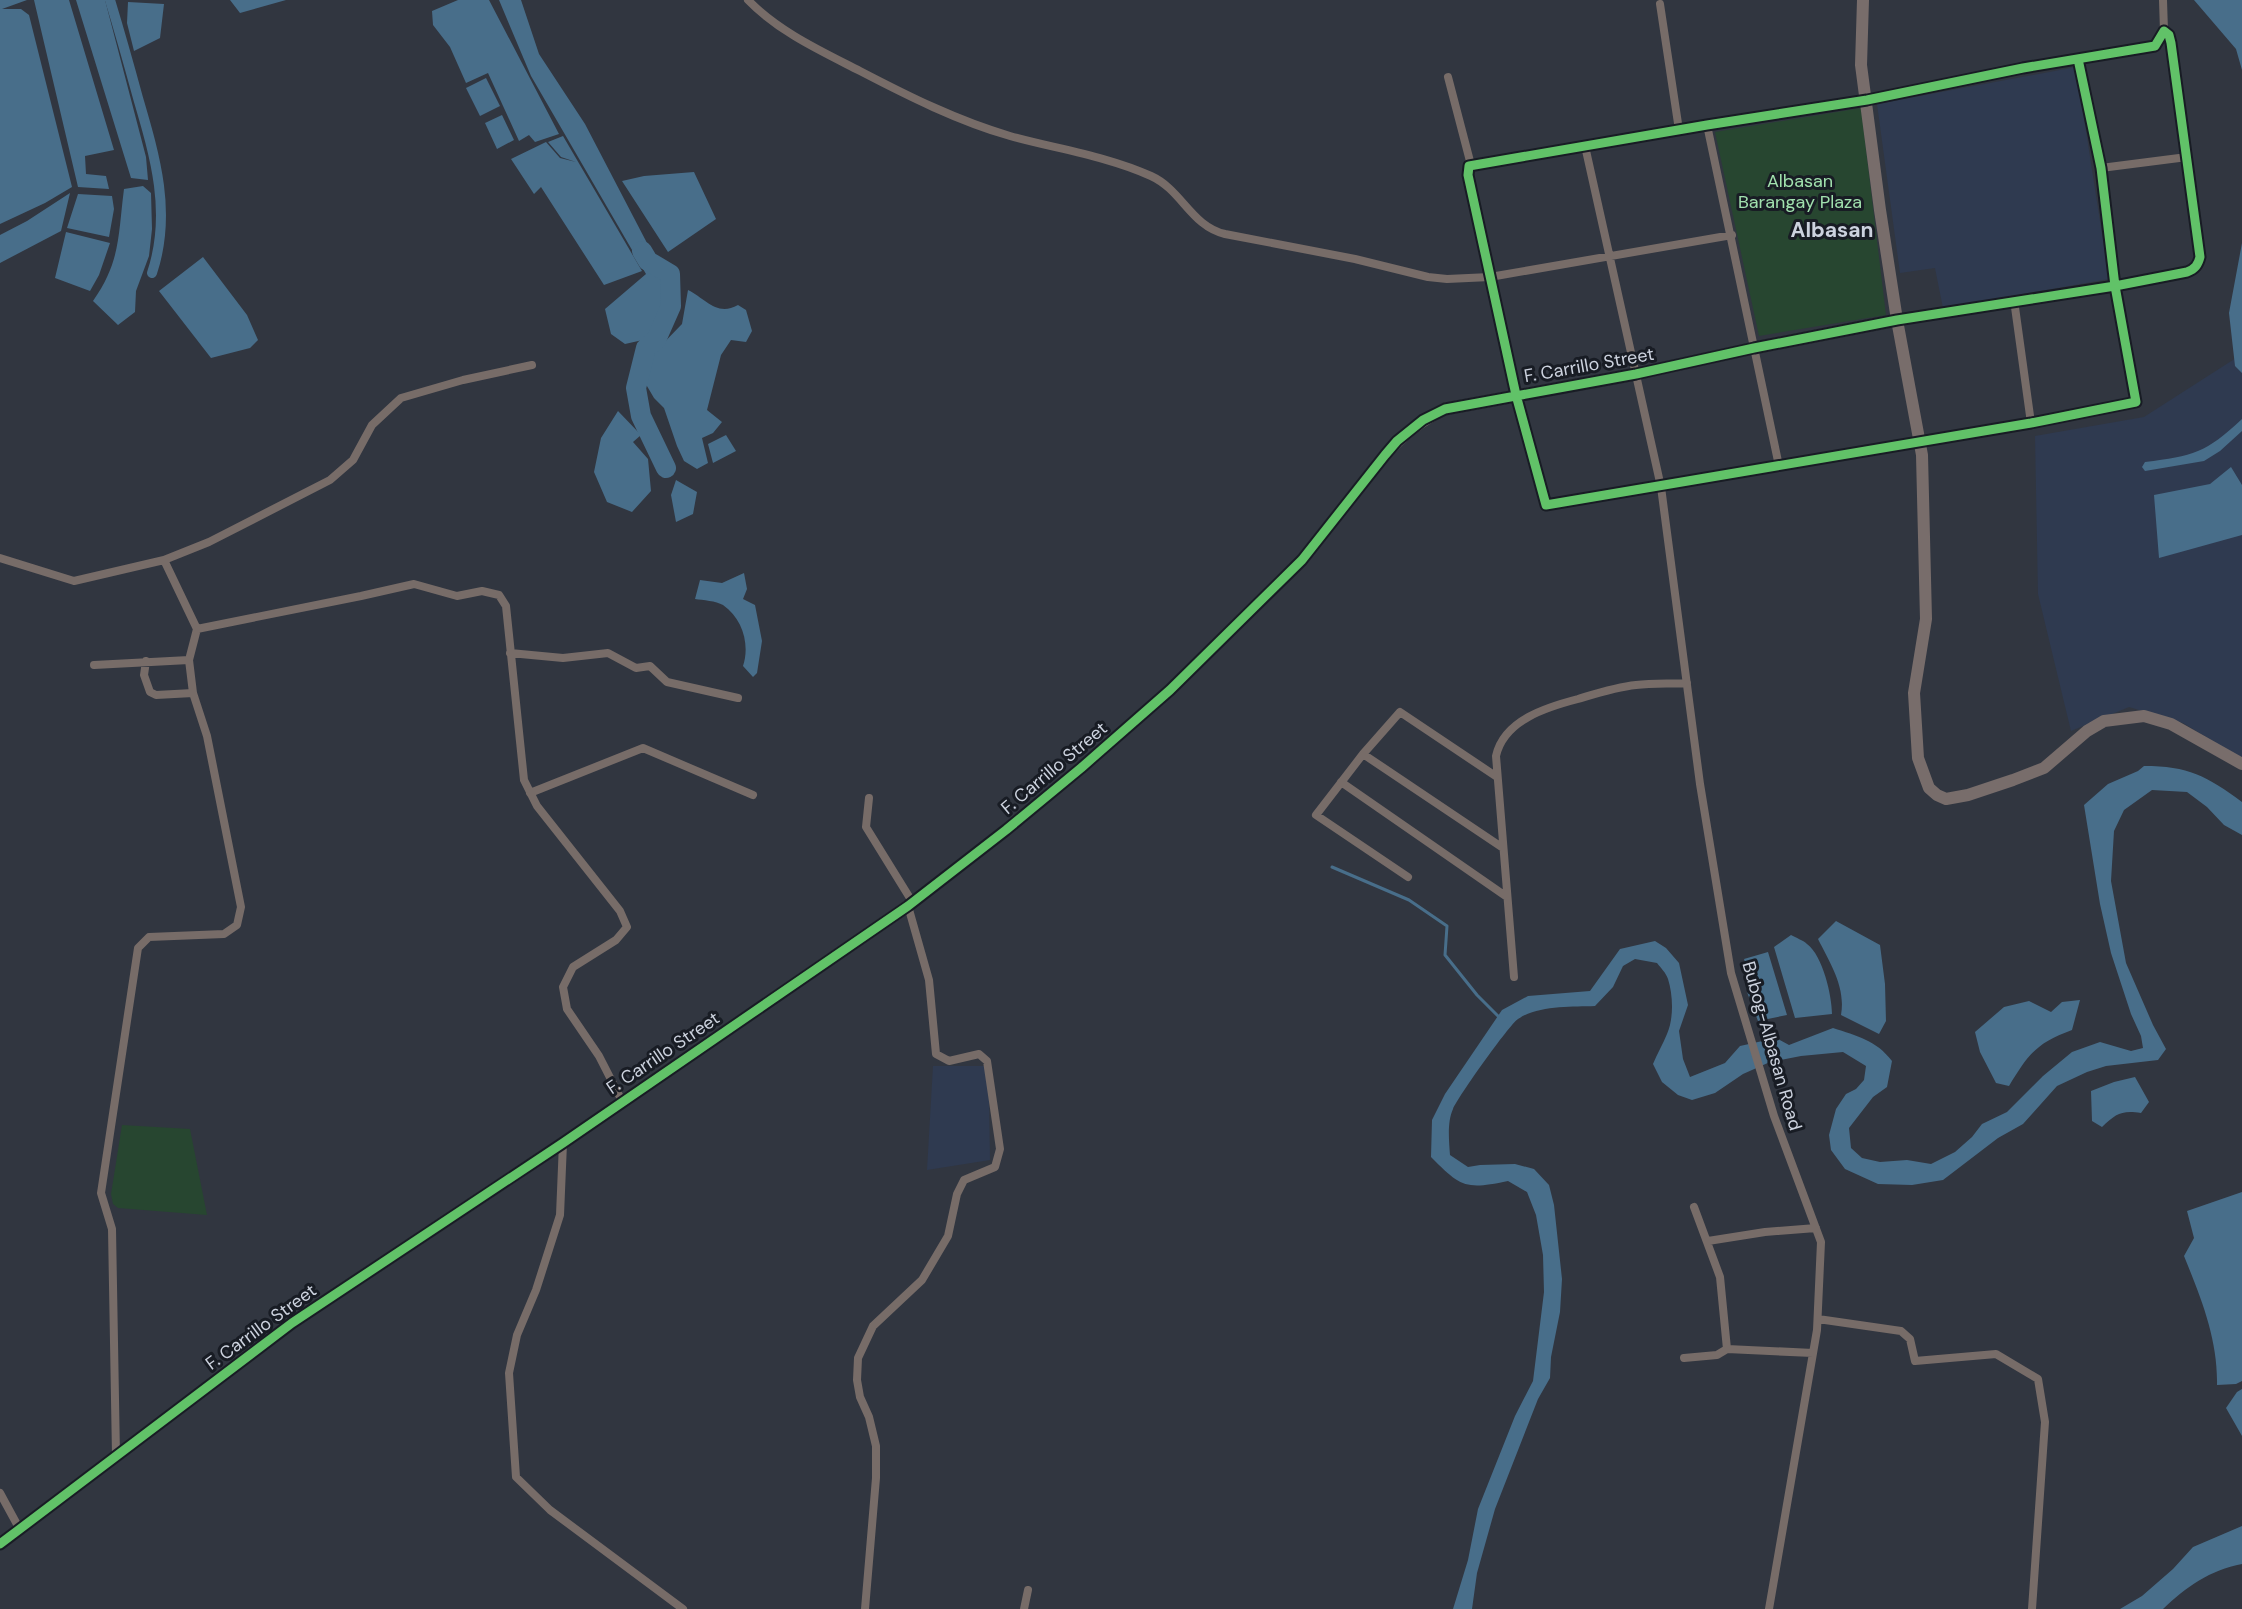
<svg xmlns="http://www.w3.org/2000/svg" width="2242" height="1609" viewBox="0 0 2242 1609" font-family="'DM Sans',sans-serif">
	<rect width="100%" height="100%" fill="#313640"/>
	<!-- built -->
	<path fill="#2f3a50" d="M2076,67L2109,279L1943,308L1935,268L1900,273L1877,104Z
		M2236,358L2242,362V759L2183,723L2129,707L2071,731L2038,594L2035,436L2144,417Z
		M933,1066H985L989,1099L990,1160L927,1170Z"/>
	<!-- green -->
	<path fill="#274630" d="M1861,108L1886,315L1759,336L1715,132Z
		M122,1125L190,1129L207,1215L118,1208L113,1204L111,1194Z"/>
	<!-- water -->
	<path fill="#486e8a" d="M0,0H27L2,9H21L29,15L72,187L45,203L0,224Z
		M34,0H69L114,150L85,156L86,174L106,176L109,189L78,187Z
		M76,0H105L146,157L148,180L131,178Z
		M230,0H286L240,13Z
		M458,0H489L559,134L535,142L529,135L519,141L488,73L466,83L450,47L433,25L432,11Z
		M499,0H521L539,54L585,124L659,266L664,291L656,337L625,344L611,334L605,309L646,274L531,76Z
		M2194,0H2242V70L2236,49Z
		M128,2L164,4L160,38L134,51L127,23Z
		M486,78L500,106L480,116L466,88Z
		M502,115L514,140L497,149L485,123Z
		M563,136L642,271L604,285L541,187L534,194L511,159L546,142L560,158L576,162L561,157L548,142Z
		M694,172L716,219L668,252L622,181L644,176Z
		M143,186L151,193L152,229L149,256L136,291L135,312L118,325L93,301C121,261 118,235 124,189Z
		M70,193L61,231L0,263V235L27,221Z
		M78,194L112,196L114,209L109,237L67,228Z
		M66,232L110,243L99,275L90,291L55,278Z
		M2242,243V373L2235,366L2229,313Z
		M203,257L247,315L258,340L250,348L211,358L159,291Z
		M688,290C706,299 717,317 738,305L746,310L752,331L746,342L731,340L721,355L707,410L722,422L713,433L702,438L708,463L697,469L684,461L677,446L664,408L654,398L644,381L650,357L682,324Z
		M618,411L641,435L633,442L648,459L651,491L632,512L607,502L594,472L601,438Z
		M2242,419V431L2220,451L2204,461L2145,471L2142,467L2145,462C2193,456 2206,453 2242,419Z
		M726,435L736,451L713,463L708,444Z
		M2231,467L2242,485V535L2159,558L2154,495L2210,484Z
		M676,480L697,492L693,514L676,522L671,495Z
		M744,573L747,589L743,599L755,605L762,641L757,673L753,677L743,666C750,645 743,619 723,605C716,601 703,600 695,599L700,580L722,583Z
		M2144,766C2188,766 2207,776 2242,802V835L2224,825L2207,807L2187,792L2152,790L2124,810L2114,831L2111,881L2126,963L2153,1025L2166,1049L2158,1060L2106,1066L2087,1072L2057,1086L2023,1124L1998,1138L1943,1180L1912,1185L1878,1184L1845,1169L1831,1150L1829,1135L1836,1109L1846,1094L1856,1089L1864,1080L1866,1066L1843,1052L1801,1056L1770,1062L1743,1074L1715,1093L1692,1100L1678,1095L1662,1082L1653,1064C1657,1054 1663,1044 1667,1034C1674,1018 1673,995 1668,979C1666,973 1661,968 1657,963L1635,959L1623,966L1613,987L1595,1006C1571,1007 1539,1005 1518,1019C1509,1025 1458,1097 1453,1109C1447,1122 1449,1141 1450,1155L1468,1167L1480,1165L1515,1164L1534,1169L1549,1185L1554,1205L1562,1279L1560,1312L1551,1357L1550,1378L1538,1399L1495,1509L1477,1573L1472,1609H1453L1468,1560L1478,1509L1515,1416L1533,1381L1544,1292L1543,1255L1536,1215L1527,1192L1508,1181C1465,1190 1461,1187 1431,1157L1432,1120L1445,1094L1502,1010L1528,996L1590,991L1620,949L1655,941L1666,948L1679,963L1688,1005L1679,1031L1683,1059L1690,1077L1725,1063L1740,1046L1776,1038L1789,1045L1833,1028C1857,1036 1876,1040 1892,1061L1887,1087L1873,1097L1849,1128L1851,1148L1862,1158L1880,1162L1907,1160L1931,1164L1955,1152L1972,1137L1982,1124L2007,1112L2043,1076L2072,1052L2100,1042L2131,1051L2143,1048L2141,1036L2131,1014L2111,953L2100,904L2084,805L2108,784L2138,771Z
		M1836,921L1880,945L1885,984L1886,1021L1879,1034L1841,1015C1846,987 1830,963 1818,939Z
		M1791,935C1796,938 1803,940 1807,944C1823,956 1832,996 1832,1014L1795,1018L1774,947Z
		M1768,952L1787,1015L1758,1021L1747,992L1751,981L1744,959Z
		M2080,1000L2072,1030C2036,1043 2028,1055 2009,1086L1996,1083L1980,1052L1975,1032L2004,1007L2029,1001L2051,1012L2062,1002Z
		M2135,1077L2149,1102L2141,1113C2121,1110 2116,1114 2102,1127L2092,1121L2091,1091L2114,1082Z
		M2242,1192V1381L2236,1384L2217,1385C2218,1339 2201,1298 2184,1256L2194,1238L2187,1211Z
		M2242,1389V1436L2226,1408L2237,1392Z
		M2242,1526V1564C2210,1570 2186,1587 2163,1609H2120L2142,1596L2173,1569L2193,1547Z"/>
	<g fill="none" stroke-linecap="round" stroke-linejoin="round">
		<!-- stream -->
		<path stroke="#486e8a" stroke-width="3" d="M1332,867L1409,900L1447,926L1445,955L1477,995L1499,1017"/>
		<!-- canal -->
		<path stroke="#486e8a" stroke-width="10" d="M110,0C120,33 129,65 138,98C155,156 172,213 152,273"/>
		<!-- river -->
		<path stroke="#486e8a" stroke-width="20" d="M642,251L648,261L670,274L671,306L656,340L646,348L636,388L641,416L666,468"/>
		<!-- street -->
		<path stroke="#776c68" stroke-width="8" d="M748,0C779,32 821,51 860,71C908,96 958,121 1010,136C1057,149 1107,156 1151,176C1182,190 1191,226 1225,234L1355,259L1428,277L1447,279L1490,277L1732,235
			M2163,0L2164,31
			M1660,4L1679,130
			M1448,77L1471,165
			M1707,125L1779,466
			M1585,146L1661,487L1700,784L1731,973L1774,1116L1821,1242L1817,1330L1769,1609
			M2101,168L2187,157
			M2014,300L2031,423
			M1897,320L2115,286L2187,272C2195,269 2198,265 2200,257L2169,35L2164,31L2155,46L2023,68L1867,100L1707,125L1468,167L1516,395L1546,505L2031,423L2136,402L2115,286L2101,168L2078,59
			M0,558L74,581L164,560L197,629L189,660L193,693L207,736L241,907L237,925L224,934L149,937L138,948L101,1193L112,1229L116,1455
			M164,560L209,542L330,480L353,460L372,425L401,398L463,380L532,365
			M197,629L361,596L414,584L457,596L482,591L499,595L506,606L524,780L537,806L620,911L627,927L616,940L573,967L563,987L567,1009L599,1056L622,1101
			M510,653L563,658L608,653L636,668L650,666L667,682L738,698
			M146,661L144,675L150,692L156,695L193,693
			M94,665L189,660
			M1363,754L1503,848
			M1341,782L1507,897
			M530,793L643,748L753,795
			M869,798L866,827L913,903
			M1408,877L1316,815L1363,754L1400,712L1497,777
			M1514,977L1496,756C1504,720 1547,707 1578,699C1598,693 1616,687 1636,685C1653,683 1670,684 1687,683
			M563,1143L560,1215L536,1290L517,1335L509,1373L516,1477L550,1510L683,1609
			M1708,1241L1765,1232L1816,1228
			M1818,1319L1901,1331L1910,1339L1915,1361L1996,1354L2038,1379L2045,1422L2032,1609
			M1727,1349L1813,1353
			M1684,1358L1717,1355L1727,1349L1720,1277L1694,1207
			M0,1493L19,1528
			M865,1609L876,1478V1446L869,1417L860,1397L857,1380L858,1358L873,1326L922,1280L948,1236L957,1194L964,1180L995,1167L1000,1149L987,1061L979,1054L949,1061L936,1054L929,980L908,906
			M1024,1609L1028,1590"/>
		<!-- secondary -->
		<path stroke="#786d6b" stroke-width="12" d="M1863,0L1861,65L1880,210L1897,320L1922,455L1926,619L1914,693L1918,758L1929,788L1937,795L1946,799L1968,795L2013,780L2044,768L2087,731L2104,721L2144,716L2171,724L2242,764
			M0,1544L292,1323L563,1143L908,906L1006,830L1081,768L1170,690L1302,560L1385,455C1402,435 1421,420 1445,409L1636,374L1754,348L1897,320"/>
		<!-- cycleway casing -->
		<g stroke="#181c24" stroke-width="13">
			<path id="cycleway" d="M0,1544L292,1323L563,1143L908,906L1006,830L1081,768L1170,690L1302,560L1385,455L1397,441L1423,420L1445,409L1636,374L1754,348L1897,320L2115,286L2187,272C2195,269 2198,265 2200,257L2171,43L2169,35L2164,31L2155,46L2023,68L1867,100L1707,125L1469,166L1468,175L1516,395L1546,505L2031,423L2136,402L2115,286L2101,168L2078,59"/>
		</g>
		<!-- cycleway -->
		<use href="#cycleway" stroke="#61c268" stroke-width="9"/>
	</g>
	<g text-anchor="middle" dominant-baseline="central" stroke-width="6" stroke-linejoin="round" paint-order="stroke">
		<!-- park labels -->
		<g font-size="18" fill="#a1e1ae" stroke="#181c24">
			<text x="1800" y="181">Albasan<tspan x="1800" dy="21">Barangay Plaza</tspan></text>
		</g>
		<!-- street labels -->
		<g font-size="18" fill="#ccd2de" stroke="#181c24">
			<text transform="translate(1589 365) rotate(-10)">F. Carrillo Street</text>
			<text transform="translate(1054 768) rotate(-40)">F. Carrillo Street</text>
			<text transform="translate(1772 1046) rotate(74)">Bubog-Albasan Road</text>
			<text transform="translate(663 1053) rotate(-34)">F. Carrillo Street</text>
			<text transform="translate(261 1327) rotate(-36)">F. Carrillo Street</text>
		</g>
		<!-- quarter labels -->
		<g font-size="21" font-weight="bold" fill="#ccd2de" stroke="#181c24">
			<text x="1832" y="230">Albasan</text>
		</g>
	</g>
</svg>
